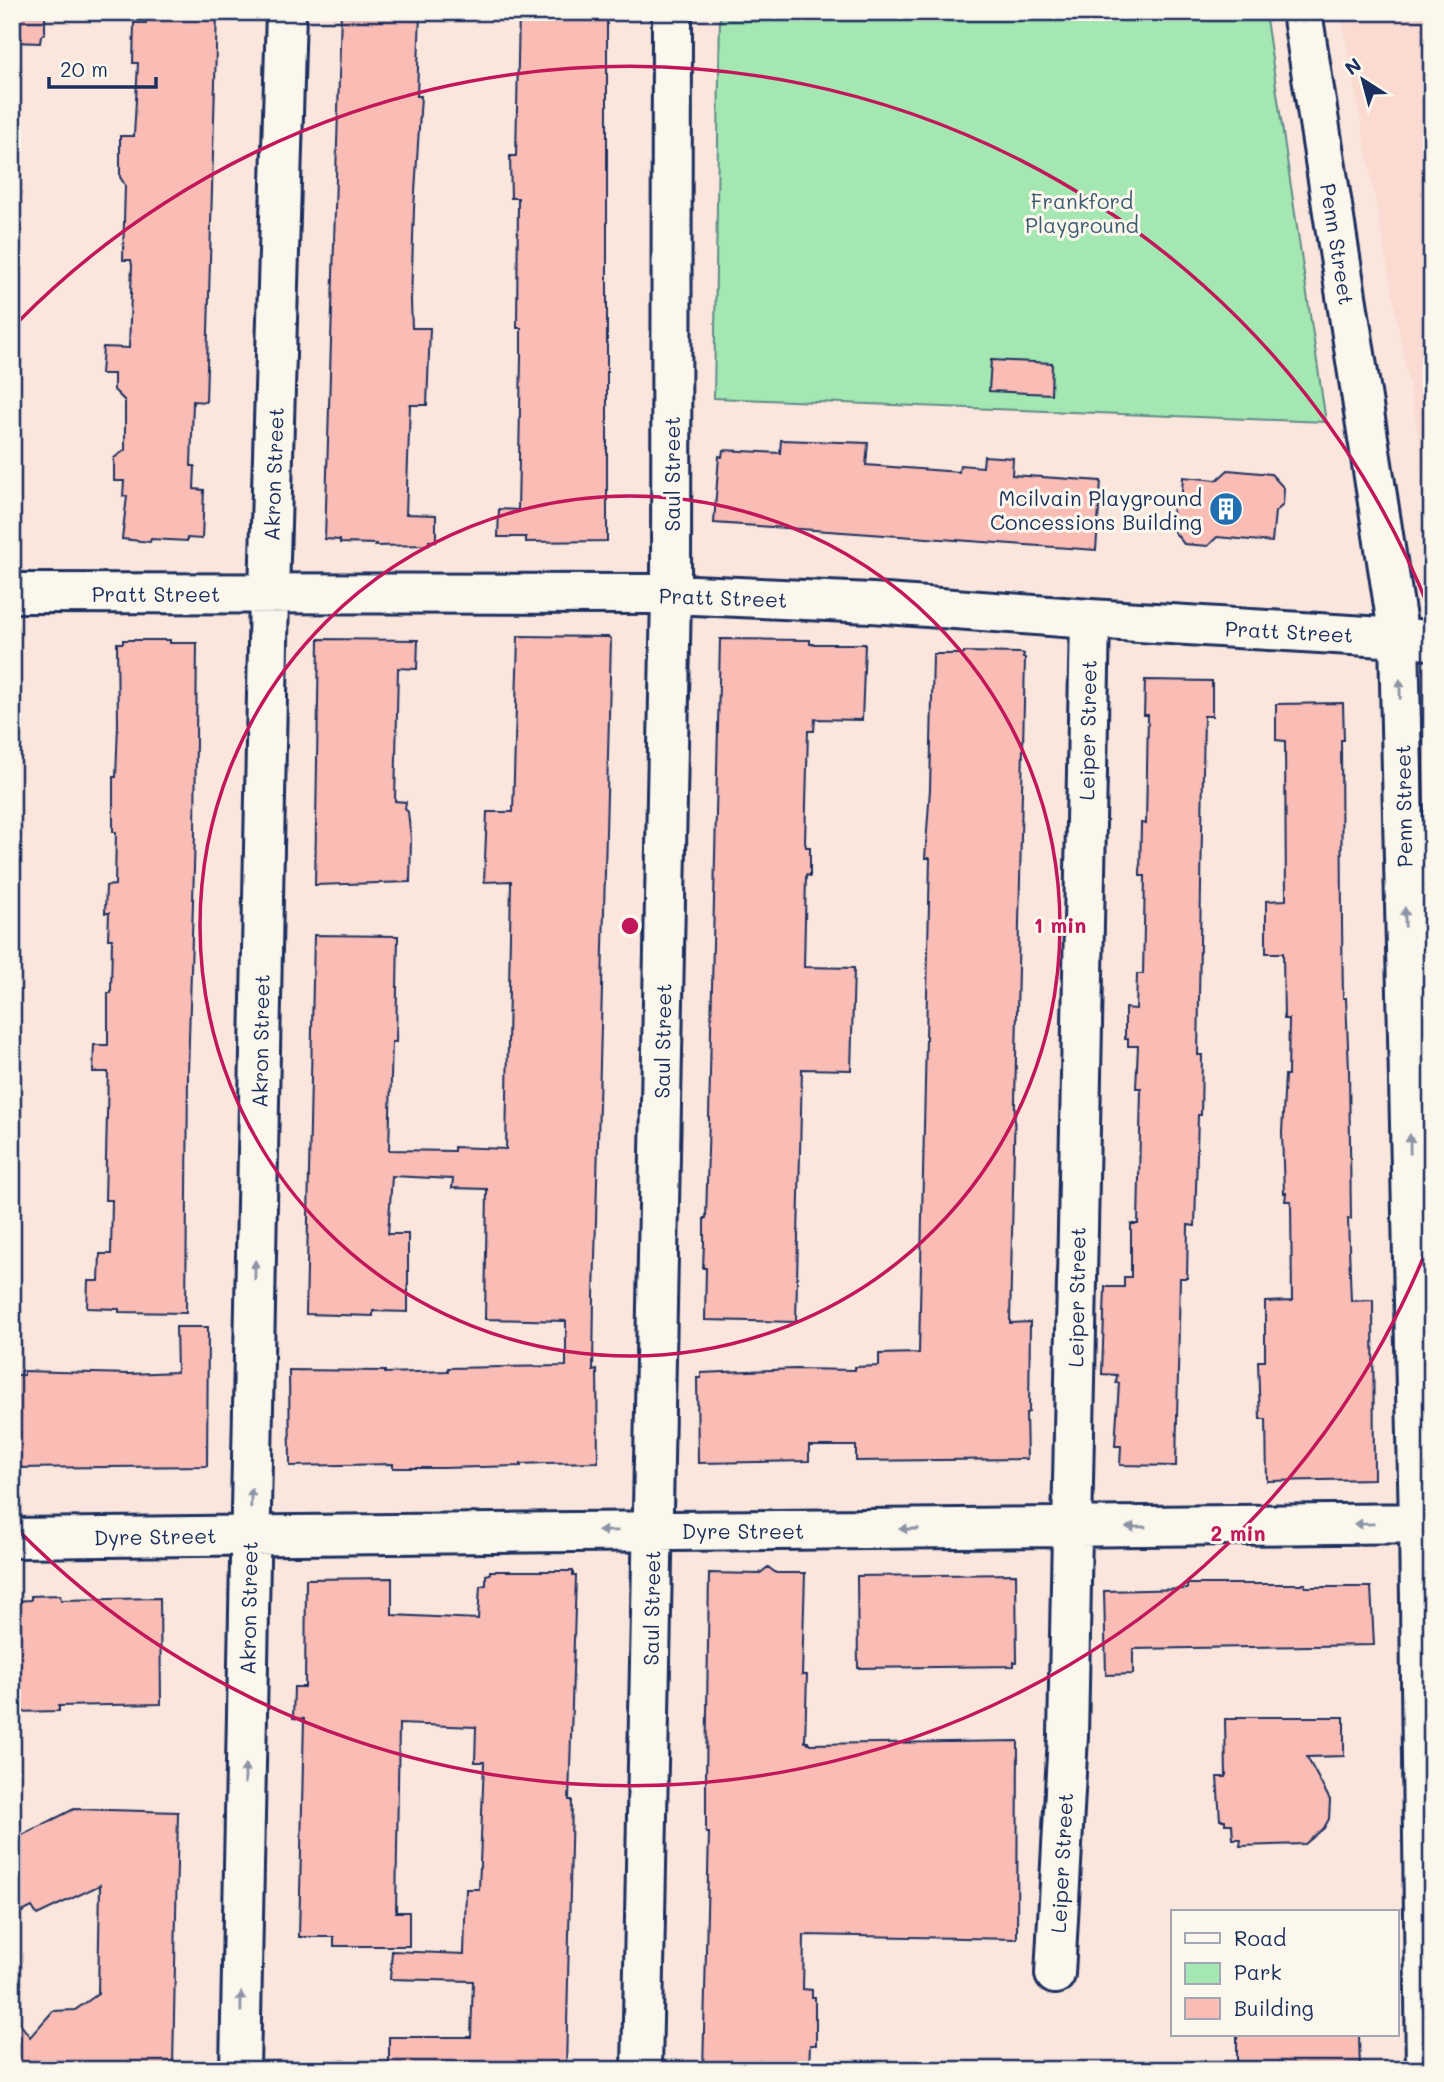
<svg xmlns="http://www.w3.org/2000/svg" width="1444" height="2082" viewBox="0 0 1444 2082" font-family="Mali,sans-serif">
	<rect width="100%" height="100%" fill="#fae6dc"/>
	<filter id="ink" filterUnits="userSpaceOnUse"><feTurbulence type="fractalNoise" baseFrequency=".0143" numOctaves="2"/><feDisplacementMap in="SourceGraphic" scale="14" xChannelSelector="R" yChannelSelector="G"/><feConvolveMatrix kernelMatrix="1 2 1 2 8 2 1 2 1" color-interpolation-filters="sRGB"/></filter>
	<g filter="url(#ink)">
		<!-- built -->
		<path fill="#fadad1" d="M1341,12H1432V510Z"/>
		<!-- green -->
		<path fill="#a4e7b2" stroke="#608b88" stroke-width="2" d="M720,12H1265L1326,422L714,398Z"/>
		<!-- building -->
		<path fill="#f9bdb6" stroke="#1b2f5e" stroke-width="2" d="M12,12H45V33L41,36L40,43L12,42Z
			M146,12H217L206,402L193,401L191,466H195L194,489L204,490L202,539L187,538V541L151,539L150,542L122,539L127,496H123L124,481H114V458L125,450V401L114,390V374H101L103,347L129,348L132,265L131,260H123L125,185L120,177V136H134L138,63H133L134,23H146Z
			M341,12H420L417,96H421L414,208L411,301L412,328H430L427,405H410L406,514L436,515V542L429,541V545L375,546L376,544L340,543V540L325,539Z
			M519,12H607V541L526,542V537H498L499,509L518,510L521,357V328H517L518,198H511L510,156H516Z
			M991,360L1052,363L1051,394L989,391Z
			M781,440L868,443L866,465L959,472L960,465L983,467L984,456L1013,458L1012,475L1101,481L1096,550L714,523L719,456L722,457L723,450L780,453Z
			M1228,470L1271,474L1284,488L1283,505L1275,512L1272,542L1217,537L1208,546L1184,544L1171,528L1173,505L1181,506L1183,477L1217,480Z
			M518,636L608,637L611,639L594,1297L593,1371L597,1370L598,1462L546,1463L521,1464V1466L443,1468H393V1464L290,1466L289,1370L385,1371V1373L448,1371V1368L566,1366V1321L485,1319L487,1189L452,1188L453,1179L392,1176L388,1234H408V1312L373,1311V1316L306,1314L314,935L398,936L396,1042H392L389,1150L454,1151V1147L506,1149L511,881L484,882L487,812H513Z
			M319,639L418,640L417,669L398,668L395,801L406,802L405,809L408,812L411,839L410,882L315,885Z
			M720,639L810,640V644H865L862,720L815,719L814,731H808L805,842L806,847H810V876L806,875L804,967L854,968L851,1070L802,1069L796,1322L705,1320L706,1268H703L704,1243V1218H706L709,1117Z
			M123,640H170V643H197L195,833L188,1073L186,1313L119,1312V1309L87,1308L88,1281H99L100,1254H111L112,1200H105L108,1072H93L94,1045H108V993H111L112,939H108L109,913H105L106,886L115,885L116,832H113V777H116L118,724L117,643H123Z
			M964,652L1021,653L1024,654L1023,658H1025L1010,1323L1030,1322L1029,1412L1026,1413L1027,1459L856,1461V1446H809V1461L698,1463L697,1378H701V1373L795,1369L855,1370V1367L879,1366V1354L919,1353L930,858H925L930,789L933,654H964Z
			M1145,680L1212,681V716H1204L1198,1055H1202L1201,1115H1198L1195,1226L1188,1225L1187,1278H1180L1176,1466L1120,1465L1121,1446H1115L1119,1383H1116L1117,1375L1102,1374L1105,1287H1124V1277H1131V1224H1138L1141,1088H1136L1138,1046H1128V1039H1125V1008L1136,1009L1137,974H1143L1145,876H1140L1141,823L1146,824L1148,715H1144Z
			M1343,703L1344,740H1341L1342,925L1343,998H1346L1349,1069L1351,1219H1348L1351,1301L1373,1300L1374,1479L1267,1481L1266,1419H1260L1258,1361H1265V1302L1292,1301L1291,1201H1285L1286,1193H1284L1282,1133L1285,1075H1288L1289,1019H1284L1283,953H1266V901L1286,900L1285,741L1276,740V704Z
			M176,1327H208L207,1466L12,1468V1375H24V1371L129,1374L177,1372Z
			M768,1567L776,1573H805L802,1675H807L805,1742H808V1744L1018,1741L1017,1939L804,1935L803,1989L812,1990V1997H815V2018H816V2045H810L809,2070H703L709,1833H706V1780L709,1573L759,1574Z
			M490,1571H573V1576H576L569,1800H572L566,2070H464V2066L389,2067V2037H471L473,1981L390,1979L392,1951L464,1954L466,1889H479L484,1762H475L476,1727L399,1724L396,1912H409V1946H334V1937H299L304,1719L293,1718L294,1687H305L306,1579L392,1578V1615L478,1619L480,1586L486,1585V1575L490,1574Z
			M1016,1574L1017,1662H1014V1666L858,1668L857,1576Z
			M1187,1584H1305V1587H1371L1374,1645L1133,1649V1674L1106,1675L1104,1591L1187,1589Z
			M60,1595L61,1600L160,1598L161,1704L59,1706V1711L12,1712V1601L31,1600V1596Z
			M1237,1717H1344V1756L1307,1757L1330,1800L1329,1819L1324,1828L1305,1844L1240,1846L1241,1839H1233L1232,1824H1225V1820H1220L1217,1777H1226L1225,1719H1237Z
			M74,1809L178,1812L173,2067L115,2066L110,2070H12V2013L30,2037L53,2011L75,2010L98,1994L100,1885L37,1915L32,1907L12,1917V1840Z
			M1237,2035H1359L1360,2070H1237Z"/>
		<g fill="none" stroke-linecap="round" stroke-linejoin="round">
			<!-- minor casing -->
			<g stroke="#1b2f5e" stroke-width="44">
				<path id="minor" d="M1302,12L1399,638L1419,1523L1426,2070
					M12,593L671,594L872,603L1090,619L1432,640
					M12,1538L1432,1523
					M1055,1974L1068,1736L1090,619
					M240,2070L269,593L286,12
					M642,2070L671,594L672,12"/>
			</g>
			<!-- minor -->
			<use href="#minor" stroke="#fbf7ec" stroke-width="38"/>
		</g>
		<!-- one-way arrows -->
		<defs><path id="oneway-solid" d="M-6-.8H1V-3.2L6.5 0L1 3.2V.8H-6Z" transform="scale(1.75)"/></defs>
		<g fill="#8b93a5">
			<use href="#oneway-solid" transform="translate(1400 689) rotate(-91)"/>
			<use href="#oneway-solid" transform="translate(1405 917) rotate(-91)"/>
			<use href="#oneway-solid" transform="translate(1410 1144) rotate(-91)"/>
			<use href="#oneway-solid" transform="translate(255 1270) rotate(-89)"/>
			<use href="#oneway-solid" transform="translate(251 1498) rotate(-89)"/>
			<use href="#oneway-solid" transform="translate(1364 1524) rotate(179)"/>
			<use href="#oneway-solid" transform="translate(1136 1527) rotate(179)"/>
			<use href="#oneway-solid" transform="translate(909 1529) rotate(180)"/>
			<use href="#oneway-solid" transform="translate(608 1531) rotate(179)"/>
			<use href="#oneway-solid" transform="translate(245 1774) rotate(-89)"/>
			<use href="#oneway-solid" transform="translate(241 2002) rotate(-89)"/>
		</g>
	</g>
	<!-- distance rings -->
	<g fill="none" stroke="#c2185b" stroke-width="3.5">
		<circle cx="630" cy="926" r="430"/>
		<path d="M1430 1241A860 860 0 0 1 17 1529M17 323A860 860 0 0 1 1430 611"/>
	</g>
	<!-- icons -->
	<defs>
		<g id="building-disc" transform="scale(1.75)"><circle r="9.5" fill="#1f6fb2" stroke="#fbf7ec"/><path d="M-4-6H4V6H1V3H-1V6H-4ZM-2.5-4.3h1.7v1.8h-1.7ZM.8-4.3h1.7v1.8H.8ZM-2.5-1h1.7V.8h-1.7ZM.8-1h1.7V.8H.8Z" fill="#fff"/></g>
	</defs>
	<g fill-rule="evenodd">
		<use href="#building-disc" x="1226" y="509"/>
	</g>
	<g text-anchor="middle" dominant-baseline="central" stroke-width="6" stroke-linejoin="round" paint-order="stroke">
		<!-- park labels -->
		<g font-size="21" fill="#3d5d73" stroke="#fbf7ec">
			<text x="1082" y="200">Frankford<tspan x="1082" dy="24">Playground</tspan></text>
		</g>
		<!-- street labels -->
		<g font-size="21" fill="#1b2f5e" stroke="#fbf7ec">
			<text transform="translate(1338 244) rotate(81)">Penn Street</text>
			<text transform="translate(273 474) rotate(-88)">Akron Street</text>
			<text transform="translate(671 474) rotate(-90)">Saul Street</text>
			<text x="156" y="593">Pratt Street</text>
			<text transform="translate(723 597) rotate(2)">Pratt Street</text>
			<text transform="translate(1289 631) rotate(3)">Pratt Street</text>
			<text transform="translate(1087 730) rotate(-89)">Leiper Street</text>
			<text transform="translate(1403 806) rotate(-91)">Penn Street</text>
			<text transform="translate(260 1041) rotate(-89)">Akron Street</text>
			<text transform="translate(662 1041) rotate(-89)">Saul Street</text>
			<text transform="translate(1076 1297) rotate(-89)">Leiper Street</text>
			<text x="743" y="1530">Dyre Street</text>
			<text transform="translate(155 1536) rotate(-1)">Dyre Street</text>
			<text transform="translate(248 1608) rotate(-89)">Akron Street</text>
			<text transform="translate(651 1608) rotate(-89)">Saul Street</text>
			<text transform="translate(1061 1863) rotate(-87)">Leiper Street</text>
		</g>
		<!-- poi labels -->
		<g font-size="21" fill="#1b2f5e" stroke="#fbf7ec" text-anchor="end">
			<text x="1202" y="497">Mcilvain Playground<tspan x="1202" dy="24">Concessions Building</tspan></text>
		</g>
	</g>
	<circle cx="630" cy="926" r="10" fill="#c2185b" stroke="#fbf7ec" stroke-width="3.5"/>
	<g font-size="21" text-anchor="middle" font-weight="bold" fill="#c2185b" stroke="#fbf7ec" stroke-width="6" stroke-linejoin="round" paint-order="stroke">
		<text x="1060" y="933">1 min</text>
		<text x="1238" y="1541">2 min</text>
	</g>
	<!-- margin -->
	<rect width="1444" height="2082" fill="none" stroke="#fbf7ec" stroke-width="42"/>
	<rect x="21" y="21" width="1402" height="2040" fill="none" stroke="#1b2f5e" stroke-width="2.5" filter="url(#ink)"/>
	<!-- legend -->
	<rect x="1171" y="1910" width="228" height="126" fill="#fbf7ec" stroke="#a1a7b3" stroke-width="2"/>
	<rect x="1185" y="1933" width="35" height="10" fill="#fbf7ec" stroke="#a1a7b3" stroke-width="2"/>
	<text x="1234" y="1946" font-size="21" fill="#1b2f5e">Road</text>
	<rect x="1185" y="1963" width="35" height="21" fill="#a4e7b2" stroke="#a1a7b3" stroke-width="2"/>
	<text x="1234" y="1980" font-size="21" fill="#1b2f5e">Park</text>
	<rect x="1185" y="1998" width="35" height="21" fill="#f9bdb6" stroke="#a1a7b3" stroke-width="2"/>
	<text x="1234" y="2016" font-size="21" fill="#1b2f5e">Building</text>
	<!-- north arrow -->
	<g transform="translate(1363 80) rotate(324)" stroke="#fbf7ec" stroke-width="5" paint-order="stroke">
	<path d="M0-5L12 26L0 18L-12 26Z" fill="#1b2f5e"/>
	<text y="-10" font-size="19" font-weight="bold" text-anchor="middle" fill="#1b2f5e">N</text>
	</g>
	<!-- scale -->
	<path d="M49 77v10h107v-10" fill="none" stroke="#1b2f5e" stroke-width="3.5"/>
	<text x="60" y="77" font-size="21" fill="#1b2f5e" stroke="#fbf7ec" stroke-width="5" paint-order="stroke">20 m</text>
</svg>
